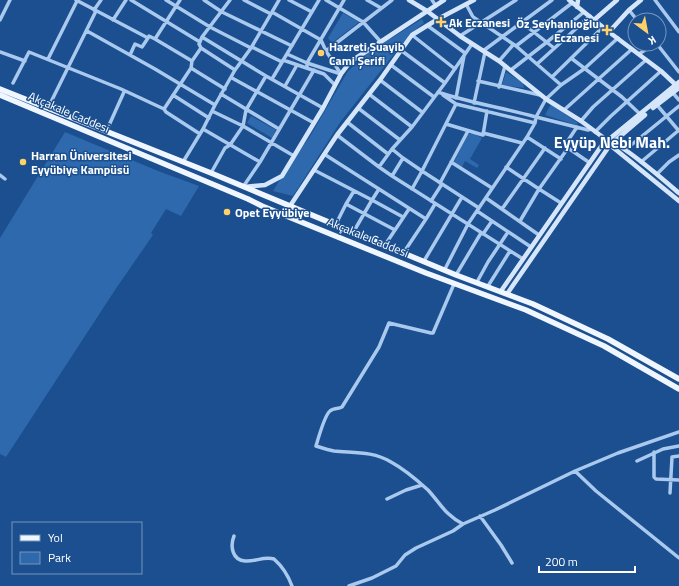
<svg xmlns="http://www.w3.org/2000/svg" width="679" height="586" viewBox="0 0 679 586" font-family="'Titillium Web',sans-serif">
	<rect width="100%" height="100%" fill="#1b4f8f"/>
	<!-- green -->
	<path fill="#2e69ad" d="M343,13L359,22L332,43L328,38Z
		M422,19L424,23L410,34L341,121L293,196L273,191L287,168L309,138L348,71L376,45L389,37L390,39Z
		M506,72L523,83L524,88L502,85Z
		M551,104L578,123L576,125L545,115Z
		M251,116L276,130L272,138L247,123Z
		M65,132L158,171L199,186L181,216L166,209L151,233L153,235L117,287L6,457L0,454V238Z
		M473,133L482,138L470,159L479,165L477,168L465,161L462,167L454,162L467,136L469,134Z"/>
	<g fill="none" stroke-linecap="round" stroke-linejoin="round">
		<!-- street -->
		<path stroke="#a9c9ee" stroke-width="3.5" d="M76,0L148,38L149,36L155,39L192,61
			M131,0L200,42
			M166,0L210,27L251,48
			M204,0L222,12L292,46
			M244,0L271,14
			M289,0L312,12
			M326,0L363,22L380,41
			M367,0L381,8
			M432,0L436,6
			M655,0L679,32
			M466,4L473,17L516,46L561,85
			M94,10L101,0
			M629,10L637,20
			M272,12L321,40L326,51L341,74
			M0,20L10,0
			M113,20L126,0
			M521,22L554,48
			M428,26L465,53
			M87,31L155,69L215,105
			M412,35L455,69
			M460,36L516,0
			M202,37L266,76L323,108
			M155,39L180,0
			M657,44L679,72
			M516,46L572,3
			M252,47L282,62
			M201,48L235,70
			M326,51L392,0
			M402,51L445,83
			M483,51L552,0
			M0,52L25,61
			M287,54L307,63L341,74
			M639,54L654,44
			M130,55L135,44L142,47L148,38
			M571,58L622,97L641,115
			M48,59L77,1
			M283,60L324,74L335,85
			M499,61L513,45
			M537,64L590,16
			M391,65L434,97
			M191,68L225,89
			M307,68V63L344,0
			M511,70L547,42L584,12
			M552,77L603,27
			M232,78L314,123
			M272,79L319,0
			M380,80L422,112
			M478,81L540,95
			M13,83L29,52L121,89L164,109L191,68L192,61L201,48L199,44L202,37L230,0
			M285,86L297,65
			M499,87L505,66
			M438,92C470,103 504,108 536,117L535,123L527,137L468,224L445,269
			M673,93L679,100
			M221,94L279,129
			M369,94L412,127
			M173,95L209,118
			M443,95L456,104L535,123
			M456,98L464,56
			M474,103L485,52
			M456,104L422,171L479,208
			M657,105L679,131
			M48,108L96,11
			M358,108L400,140
			M164,109L166,112L200,134
			M564,110L632,49
			M212,111L243,126L294,156
			M581,121L593,107L646,60
			M347,122L388,154
			M446,124L483,135L487,111
			M203,129L260,162
			M591,129L588,130L536,117L546,99L561,85L584,69L618,38
			M106,132L124,92
			M595,132L611,116L661,71
			M483,133L522,143
			M337,135L379,167L392,149L412,127L445,83L472,44
			M527,137L561,159
			M568,148L565,145L577,127
			M392,149L403,158
			M625,150L679,106
			M324,154L426,219L435,204
			M183,162L203,129L215,105L235,70L251,48L279,0
			M451,162L492,188
			M641,162L679,130
			M379,167L392,176L403,158L422,171L412,189
			M506,167L539,189L520,221
			M314,170L372,200L379,189
			M211,173L225,148L230,145L243,126L246,110L266,76
			M657,174L669,162L679,155
			M0,175L5,179
			M392,176L523,259
			M440,183L468,131
			M243,187L260,162L314,70
			M354,191L346,204L395,230
			M486,198L539,235
			M431,201L442,184
			M561,203L539,189L568,148L590,163
			M502,209L545,148
			M477,211L531,247
			M336,224L346,204
			M354,231L372,200L403,217
			M483,234L492,221
			M385,245L409,209
			M404,252L426,219
			M424,261L462,197
			M456,275L481,233
			M477,282L488,262L508,232
			M454,284L433,333H431L389,323L379,347L342,407C338,409 333,408 330,411C325,415 318,439 316,446C322,448 328,450 334,451C354,453 373,451 391,462C404,469 417,480 428,490C440,503 445,515 463,524
			M488,286L510,251
			M654,452V477L656,479L679,480
			M637,461L663,449L679,446
			M575,471L596,491L679,558
			M670,493L672,457L679,456
			M387,499L406,490L422,485
			M480,516L501,545L512,563
			M234,536C230,546 232,560 245,561C255,562 264,556 274,559C283,567 288,575 292,586
			M349,586L372,578L396,566L405,555L416,548L453,531L463,524L495,510L575,471L618,453L679,432"/>
		<!-- secondary -->
		<path stroke="#d6e6fa" stroke-width="4.5" d="M409,0L427,11L460,36L499,61L546,99L581,121L608,141C621,142 667,183 679,193
			M569,0L609,32
			M641,0L629,10L609,32L661,71L677,86
			M577,7L578,0
			M594,20L617,0
			M653,108L679,88
			M609,143L610,145L679,201
			M244,187L265,185L282,176L323,108L341,74L350,62L444,0
			M285,215L290,206L337,135L380,80L409,39L412,35L438,19L474,0
			M501,291L602,145L679,82
			M507,294L610,145L645,115"/>
		<!-- primary -->
		<path stroke="#f0f6ff" stroke-width="5.5" d="M0,89L211,173L456,275L533,304L608,339L679,379
			M0,95L248,199L262,206L426,273L526,310L604,346L679,389"/>
	</g>
	<!-- markers -->
	<g fill="#ffd166" stroke="#1b4f8f" stroke-width="1.5">
		<path d="M439 16h4v4h4v4h-4v4h-4v-4h-4v-4h4z"/>
		<path d="M605 24h4v4h4v4h-4v4h-4v-4h-4v-4h4z"/>
		<circle cx="321" cy="53" r="4"/>
		<circle cx="23" cy="162" r="4"/>
		<circle cx="227" cy="212" r="4"/>
	</g>
	<g text-anchor="middle" dominant-baseline="central" stroke-width="3" stroke-linejoin="round" paint-order="stroke">
		<!-- poi labels -->
		<g font-size="12" font-weight="bold" fill="#fff" stroke="#1b4f8f" text-anchor="start">
			<text x="449" y="22">Ak Eczanesi</text>
			<text x="599" y="23" text-anchor="end">Öz Seyhanlıoğlu<tspan x="599" dy="14">Eczanesi</tspan></text>
			<text x="329" y="46">Hazreti Şuayib<tspan x="329" dy="14">Cami Şerifi</tspan></text>
			<text x="31" y="155">Harran Üniversitesi<tspan x="31" dy="14">Eyyübiye Kampüsü</tspan></text>
			<text x="235" y="212">Opet Eyyübiye</text>
		</g>
		<!-- street labels -->
		<g font-size="12" fill="#fff" stroke="#1b4f8f">
			<text transform="translate(69 112) rotate(23)">Akçakale Caddesi</text>
			<text transform="translate(368 237) rotate(22)">Akçakale Caddesi</text>
		</g>
		<!-- district labels -->
		<g font-size="16" font-weight="bold" fill="#fff" stroke="#1b4f8f">
			<text x="612" y="142">Eyyüp Nebi Mah.</text>
		</g>
	</g>
	<!-- legend -->
	<rect x="12" y="522" width="130" height="52" fill="#1b4f8f" stroke="#7695bc"/>
	<rect x="20" y="535" width="20" height="6" fill="#f0f6ff" stroke="#7695bc"/>
	<text x="48" y="542" font-size="12" fill="#ffffff">Yol</text>
	<rect x="20" y="552" width="20" height="12" fill="#2e69ad" stroke="#7695bc"/>
	<text x="48" y="562" font-size="12" fill="#ffffff">Park</text>
	<!-- north arrow -->
	<g transform="translate(647 32) rotate(148)"><circle r="19" fill="#1b4f8f" stroke="#7695bc"/>
	<path d="M0-3L7 15L0 10L-7 15Z" fill="#ffd166"/>
	<text y="-6" font-size="11" font-weight="bold" text-anchor="middle" fill="#ffffff">K</text>
	</g>
	<!-- scale -->
	<path d="M539 566v6h96v-6" fill="none" stroke="#ffffff" stroke-width="2"/>
	<text x="545" y="566" font-size="12" fill="#ffffff" stroke="#1b4f8f" stroke-width="3" paint-order="stroke">200 m</text>
</svg>
